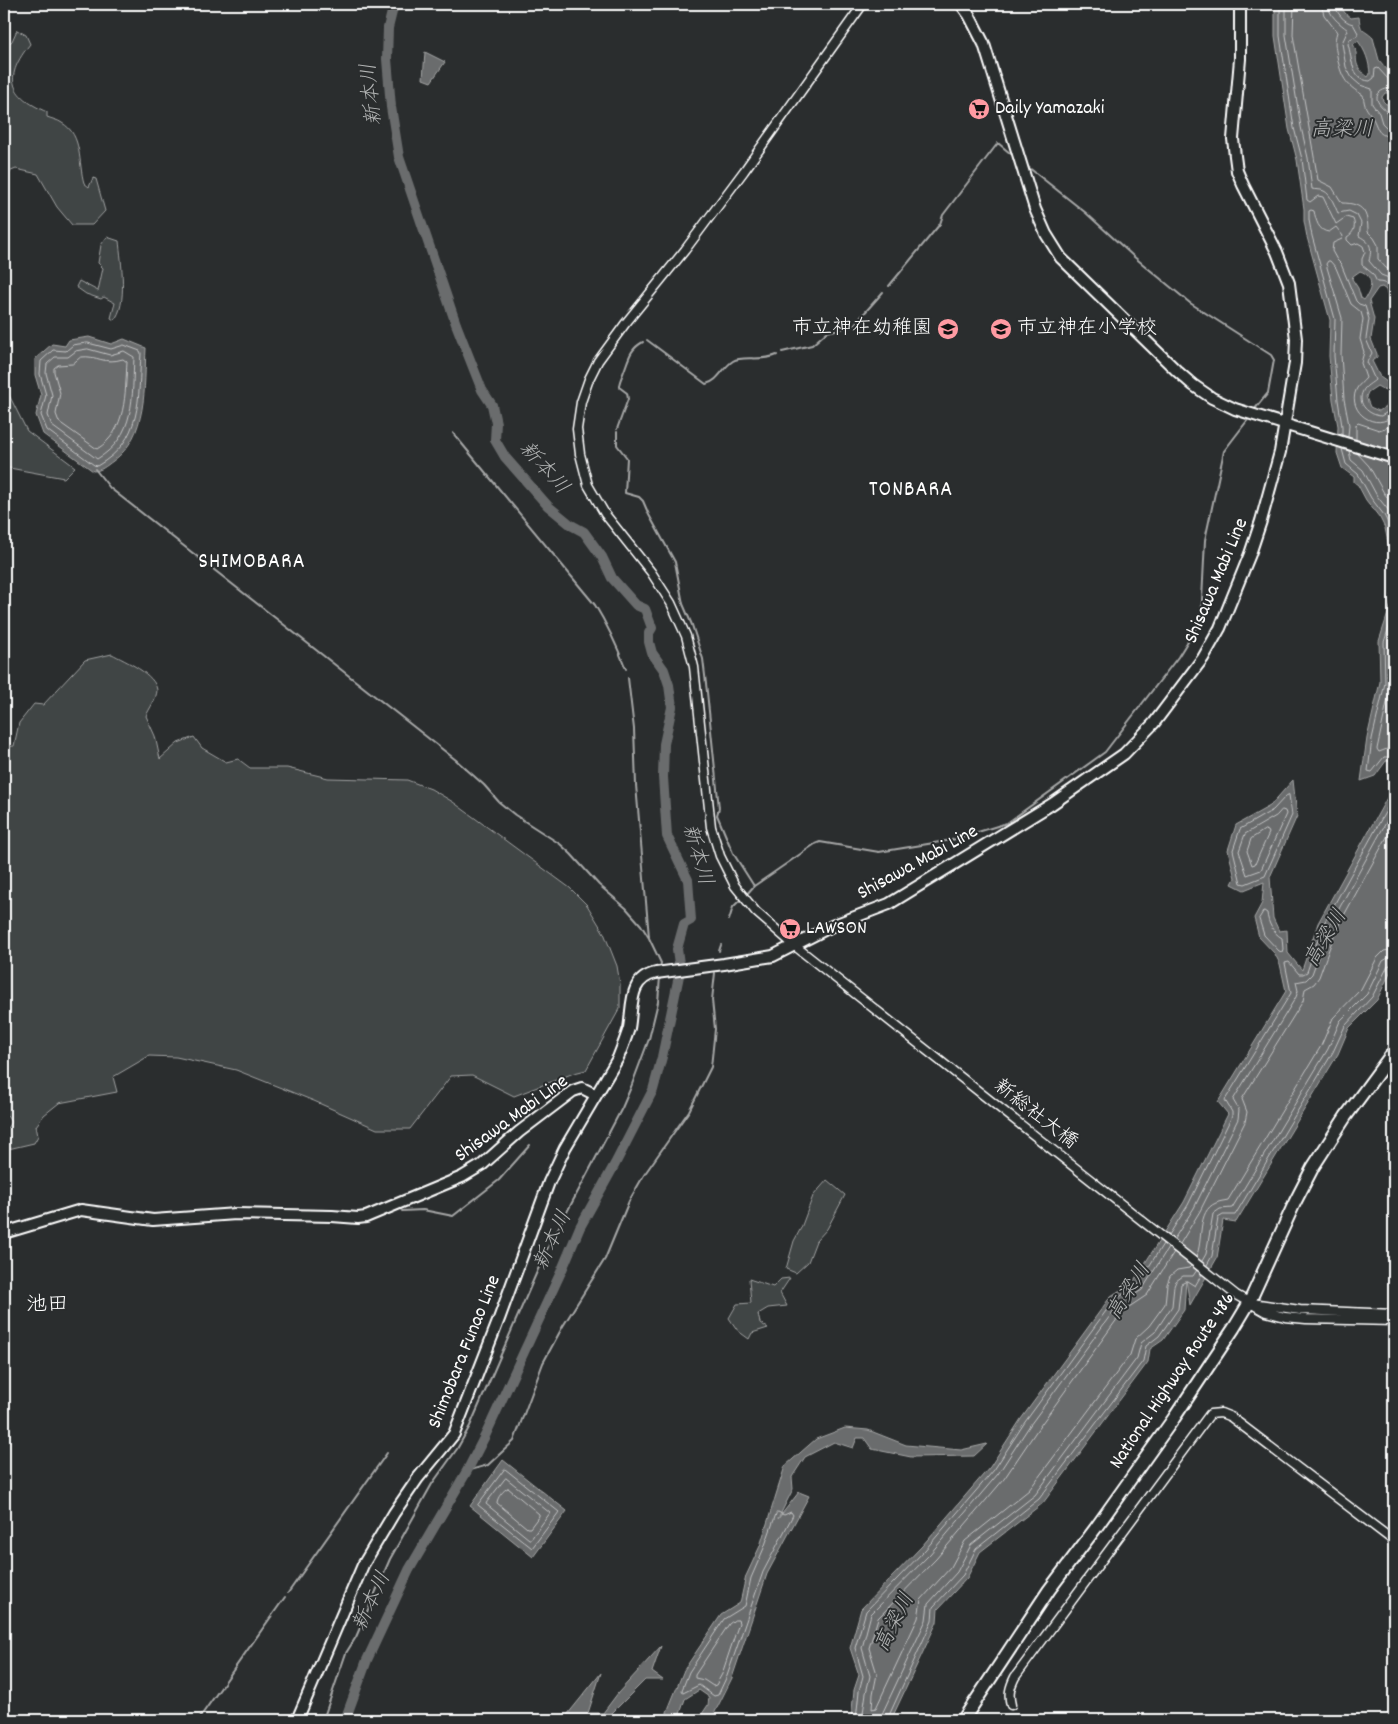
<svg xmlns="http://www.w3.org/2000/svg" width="1398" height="1724" viewBox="0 0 1398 1724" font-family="Dekko,'Klee One',sans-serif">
	<rect width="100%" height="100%" fill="#2a2d2e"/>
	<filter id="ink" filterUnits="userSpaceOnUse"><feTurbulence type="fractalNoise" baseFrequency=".02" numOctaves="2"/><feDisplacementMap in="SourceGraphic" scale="10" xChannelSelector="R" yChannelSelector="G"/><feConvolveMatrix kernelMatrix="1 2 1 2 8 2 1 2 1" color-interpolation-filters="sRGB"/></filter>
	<g filter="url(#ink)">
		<!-- green -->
		<path fill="#414445" stroke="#a0a2a2" d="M17,30L26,35L30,44C4,77 8,95 47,112V117C52,119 58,120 62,123C83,135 78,163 84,183L89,187L93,178L96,179L105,211L92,225H72L57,207L38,174L16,169L4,174V48L12,41Z
			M107,237L119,241C121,260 128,306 114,320L111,318L115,303L104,297L101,299L86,294L76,287L79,281L98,291L103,268L98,263L101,245Z
			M4,385L27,431L75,467L64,478L4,467Z
			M112,654C125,661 155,674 157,690C157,698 149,709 146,716L155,736L160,759L178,743L194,737L202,748L226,762L238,759L250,768H287L328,778L407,780L431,789L453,802L570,888L587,905L604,933L617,966L620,984V1008L586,1070L574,1073L514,1096L472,1075L451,1076L410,1129H377L314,1101L236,1070L176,1057L149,1056L113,1077L117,1092L59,1103L44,1115L36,1126L38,1136L34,1143L4,1150V1133L11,1122L4,1111L5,1011L4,1008V747L14,746L19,723L34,704L43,705L85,660Z
			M827,1180L845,1195L827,1229L816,1241L808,1262L796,1273L786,1269L794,1241L801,1228L813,1196Z
			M790,1278L780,1293L787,1306L768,1308L758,1314L760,1323L768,1328L752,1333L749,1339L738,1331L729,1318L737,1304L751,1303L749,1279L773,1287L781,1279Z"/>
		<!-- water -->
		<path fill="#6a6c6d" stroke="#a6a7a7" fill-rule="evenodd" d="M1275,4H1339L1345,13L1351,18L1359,17C1361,34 1363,28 1373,38L1379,60L1394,78V93H1385L1382,97L1383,101L1386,104L1393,103L1394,101V107L1391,114L1394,124V310L1393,302L1388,298L1386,290L1382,287L1378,288L1369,301L1374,319L1371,339L1377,354V357L1372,361L1380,377L1387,382L1393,379L1394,354V572L1385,528L1380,518L1366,500L1358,485L1354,482V477L1342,468L1337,453L1338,426L1333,400L1329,356L1330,320L1307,237L1304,221V209L1297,160L1289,129L1275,36ZM1358,41C1366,52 1369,61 1370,74L1368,77C1349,63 1361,57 1353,44ZM1360,271C1375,276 1372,290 1364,300L1361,298L1358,288L1352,279L1353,276ZM1377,386L1388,392L1390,395L1387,406L1379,411L1370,407L1366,397L1368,392Z
			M425,52L445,62L431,82L423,79Z
			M89,337L111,344L124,339L146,348C144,387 148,436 113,461C106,466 101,471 93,471L43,434L36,415L41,395L35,375V359L52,344L65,346L69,340Z
			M1394,583V762L1386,761L1375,776L1361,781L1367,738L1380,682L1379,641L1391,604Z
			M1293,780L1297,816L1270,877L1273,918L1279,931L1287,930L1288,953L1302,970L1318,923L1394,785V964L1377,1000L1349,1028L1338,1054L1236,1222L1223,1220L1217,1258L1190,1305L1186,1280L1184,1310L1163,1340L1150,1349L1148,1362L1043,1503L980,1552L967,1578L938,1609L937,1622L891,1720H851L854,1690L859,1675L850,1648L861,1609L922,1546L990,1467L1021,1419L1111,1296L1133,1282L1184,1202L1228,1114L1218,1102L1286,991L1280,964L1275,954L1259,937L1254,918L1262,903L1264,882L1244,890L1232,884L1235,878L1228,850L1236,825L1270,806Z
			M845,1428L868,1430L906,1445L961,1450L987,1444L974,1456L911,1457L872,1449L864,1438H857L853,1448L834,1442L805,1457L792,1477L793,1489L778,1519L799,1492L809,1496L767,1574L732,1678L711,1720H698L708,1705L709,1697L699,1690L685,1699L678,1720H668L667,1712L684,1670L721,1615L740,1603L746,1576L760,1546L785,1466L816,1439Z
			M503,1460L567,1511L533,1557L470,1506Z
			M661,1646L652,1672L663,1680H645L605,1720H563L601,1673L588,1713H603L618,1693Z"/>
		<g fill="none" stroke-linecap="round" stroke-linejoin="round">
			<!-- shore -->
			<path stroke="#c3c4c5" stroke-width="1" d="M1280,4V36L1294,128L1302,159L1307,200L1310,202L1318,196L1323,197L1336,224L1346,217L1353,219C1356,226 1354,233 1347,237V240L1352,245L1358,243L1363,246L1365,252L1362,259V265L1373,274L1377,282C1389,282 1389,288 1394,296
				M1286,4V35L1301,127L1308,158L1312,189C1315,190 1320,189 1324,191C1331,194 1335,207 1338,213L1349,211L1357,215L1361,223L1359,236C1372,243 1372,248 1369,261L1381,275L1389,278L1394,282
				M1294,4L1293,35L1318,180L1332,187L1342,203C1363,203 1368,212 1368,232L1374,238L1378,245V259L1386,268L1394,272
				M1321,4L1324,15L1337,32C1334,42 1335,46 1337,56C1341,76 1345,85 1363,95C1365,109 1366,107 1372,117C1379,129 1376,136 1394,137
				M1328,4C1329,16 1339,23 1348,30L1342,43L1346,67L1352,78L1360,85L1372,89V104L1379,113L1382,123L1387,128L1394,130
				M1335,4C1336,13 1344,22 1353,24L1358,33L1357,36L1350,39L1348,44C1352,57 1351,80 1370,81L1374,78L1375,69L1378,68L1389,80L1394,81
				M1394,88C1377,88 1370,99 1386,110L1388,121L1394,123
				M88,343L111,349L124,345L140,351L141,353C138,399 143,440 97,466L94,465L47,430L41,415L46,395L40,374L41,361L53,350L66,351L73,345Z
				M88,349L110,355L124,351L134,357C132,397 136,436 97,459L52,426L48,415L52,395L46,373L47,364L55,357H68L76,351Z
				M81,357C98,355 103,365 123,359L127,362C125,393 127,431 97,449L59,422L56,414L60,393L54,372V368L58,365L72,364Z
				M1342,435V426L1338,400L1334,356L1335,319L1312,236L1309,220V211L1311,210L1314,211C1316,220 1318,231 1329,232L1336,227L1343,236L1342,239L1333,243L1332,251L1337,260L1341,264L1356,301L1359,304L1365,306L1369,319L1366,339L1372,353L1367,362L1375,380C1372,383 1365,386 1363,391C1356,404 1369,415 1381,416L1389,411L1394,402
				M1348,437L1349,425L1344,399L1341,355L1342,318L1326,264L1328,261H1330L1336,268L1351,304L1361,312L1363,319L1360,339L1364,352L1361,363L1366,378C1363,382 1358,385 1356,390C1347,412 1376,433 1394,415
				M1356,440V425L1358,423L1379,430L1394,425
				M1342,449L1346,464L1358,474L1371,498L1384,515L1390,527L1394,545
				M1349,451L1351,460L1363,470L1377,496L1389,511L1394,522
				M1357,453L1369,466L1384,493L1394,506
				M1394,612L1384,642L1385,683L1372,739L1368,771L1372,772L1384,757H1394
				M1394,632L1390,643L1391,684L1377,749L1379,752L1387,749L1394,751
				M1289,795L1292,815L1265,876L1245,884L1241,883L1233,850L1240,829L1273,810L1286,796Z
				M1282,810L1285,811L1286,814L1261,870L1247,875L1239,851L1245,834L1276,816Z
				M1265,830L1268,831L1269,833L1255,864L1252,865L1247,851L1251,839Z
				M1264,911L1267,913C1268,923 1273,933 1282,938L1283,949L1282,952L1279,951L1264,935L1259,919Z
				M1169,1235L1188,1205L1232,1116V1112L1225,1100L1291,993L1285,963L1289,962L1299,974H1303L1307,972L1323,925L1394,796
				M1174,1239L1194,1208L1238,1119L1239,1110L1233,1100L1296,997L1298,991L1296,982L1306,980L1312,974L1329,927L1394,808
				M1180,1244L1200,1211L1245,1122L1247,1112L1242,1099L1303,1001L1305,989L1314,984L1319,977L1336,930L1394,824
				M1174,1252L1147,1295L1123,1311L1037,1430L1004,1479L936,1559L878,1618L869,1648L877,1674L873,1694L872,1709L876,1708L918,1618L921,1600L951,1567L965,1541L1029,1490L1130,1355L1135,1339L1149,1326L1165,1304L1167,1284L1170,1276L1177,1270L1189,1268L1191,1266
				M1196,1257C1204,1241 1196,1211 1216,1203C1220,1201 1224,1201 1228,1200L1321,1046L1333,1018L1361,989L1377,958L1384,951L1394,949
				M1202,1261L1206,1254L1213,1214L1220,1209L1232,1208L1328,1049L1340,1021L1367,994L1383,961L1388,958L1394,957
				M1207,1265L1212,1256L1218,1218L1223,1215H1235L1333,1052L1345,1026L1372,997L1388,966L1394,963
				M505,1469L559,1512L532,1548L478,1505Z
				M506,1478L550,1513L531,1539H529L486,1504L487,1502Z
				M508,1488L539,1514V1516L530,1528H527L497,1503C497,1498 503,1490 508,1488Z
				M778,1512L784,1515L791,1512L793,1515L763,1572L727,1676L718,1695L714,1696L699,1685L683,1693L682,1690L689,1672L724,1619L745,1606L751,1578L764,1548L776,1514Z
				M735,1620H738L739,1623L722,1674L716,1685L713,1686L704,1680L695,1678V1675L729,1624Z
				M856,1720L859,1691L863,1676L855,1648L866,1611L925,1550L994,1470L1025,1422L1114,1300L1137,1286L1163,1244
				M862,1720L866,1693L870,1676L862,1648L871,1614L930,1554L998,1474L1030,1425L1118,1305L1142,1290L1168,1248
				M881,1720L882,1714L926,1620L928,1604L957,1572L971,1545L1035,1495L1137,1358L1141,1343L1155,1332L1172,1306L1174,1286L1176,1281L1183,1276H1193L1197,1270
				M887,1720L932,1621L933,1607L963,1575L976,1549L1039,1499L1143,1361L1146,1346L1159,1336L1178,1309L1181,1284L1187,1281L1195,1286L1202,1274"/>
			<!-- stream -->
			<path stroke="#a6a7a7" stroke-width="2" d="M1028,167L1086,213L1133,256L1190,303L1271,355L1274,360L1268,393L1254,410
				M889,286L940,224L943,215L998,143L1011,154
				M647,340L706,384C719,381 722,368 733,361C742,355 762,362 777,355
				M782,352L812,345L827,332L853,326L883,292
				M617,429L628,399L627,393L619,387C619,381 622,377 624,371C629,358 630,349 643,342
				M617,432V445L627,458L625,493L639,497L643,501L649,515L675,562L683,604L692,625L703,659L707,692L719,808L717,815L733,853L754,886
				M453,433L595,605C608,626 617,646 626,669
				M95,469L110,488L456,760L484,785L499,802L515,815L560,844L571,854L599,885L626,908L641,925L649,938L661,963L660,968
				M628,678L634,729L636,785L649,937
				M746,895L754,886L815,844L820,842L879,852L952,840L1007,823L1105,752L1178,657L1201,620L1205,540L1224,451L1250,417
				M729,920L733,907L742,898
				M719,951L721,945
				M402,1211L423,1210L453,1216L499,1180L530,1145
				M467,1471L488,1465L514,1441L543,1363L563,1326L605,1259L629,1201L644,1175L689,1111L711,1067L715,1029L712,1000L715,973
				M288,1593L387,1453
				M198,1720L285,1597
				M323,1720L346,1653L356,1637L390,1559L432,1484L457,1449L470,1426L546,1251L582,1184L622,1108L631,1087L649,1039L658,1002L660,977"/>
			<!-- river -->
			<path stroke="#6a6c6d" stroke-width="10" d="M345,1720L367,1660L409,1570L467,1471L486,1434L561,1272L580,1227L615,1164L653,1090L662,1057L680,971L677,949L684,924L691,920L688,880L667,836L663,777L664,744L672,707L669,685L664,670L652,653L649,642V633L652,628L645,609L636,605L612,578L602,557L584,532L571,525L548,506L505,457L495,440L496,423L492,405L482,390L456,324L399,157L391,107L387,59L388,28L394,4"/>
			<!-- minor casing -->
			<g stroke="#fff" stroke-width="11">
				<path id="minor" d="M863,4L744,171L685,250L625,324L598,361L589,379L581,402L577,429L580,454L588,485L605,514L651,572L671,603L686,636L694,667L711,827L720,856L735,886L756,912L795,946L1236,1295L1266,1312L1285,1317L1306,1319L1394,1321
					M1252,1303L1300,1310L1394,1314
					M1011,1705C1008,1694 1010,1687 1015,1677L1210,1414L1221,1413L1231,1417L1394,1541"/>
			</g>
			<!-- major casing -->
			<g stroke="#fff" stroke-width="14">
				<path id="major" d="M961,4L969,15L984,44L1035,209L1046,234L1061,258L1177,371L1193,385L1212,398L1235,409L1394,458
					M4,1233L81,1210L153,1220L236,1214L332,1216L358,1218L366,1217L462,1177L482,1165L519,1132L573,1091L582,1088L596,1095
					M297,1720L363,1565L394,1513L418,1478L454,1434L499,1319L549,1182L565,1148L618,1058C622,1048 626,1038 629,1028C633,1006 628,979 656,973L724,964L773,956L834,925L889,904L1052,804L1124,754L1154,723L1203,658L1220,628L1250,554L1261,521L1280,452L1295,363L1296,339L1289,283L1277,252L1243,185L1237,171L1235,156L1233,139L1240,59V4"/>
			</g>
			<!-- highway casing -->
			<g stroke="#fff" stroke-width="15">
				<path id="highway" d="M963,1720L1049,1590L1095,1529L1174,1418L1234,1328L1249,1303L1295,1202L1313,1167L1346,1116L1394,1051"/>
			</g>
			<!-- minor -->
			<use href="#minor" stroke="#2a2d2e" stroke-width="8"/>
			<!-- major -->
			<use href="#major" stroke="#2a2d2e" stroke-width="10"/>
			<!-- highway -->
			<use href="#highway" stroke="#2a2d2e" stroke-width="11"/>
		</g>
	</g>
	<!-- icons -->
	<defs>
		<g id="supermarket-disc" transform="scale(1.125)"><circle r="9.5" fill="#ff9aa2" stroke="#2a2d2e"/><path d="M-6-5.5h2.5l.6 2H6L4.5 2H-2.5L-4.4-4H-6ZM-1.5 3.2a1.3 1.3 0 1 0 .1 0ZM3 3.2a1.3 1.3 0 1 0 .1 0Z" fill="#111"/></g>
		<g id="school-disc" transform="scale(1.125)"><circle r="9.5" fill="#ff9aa2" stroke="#2a2d2e"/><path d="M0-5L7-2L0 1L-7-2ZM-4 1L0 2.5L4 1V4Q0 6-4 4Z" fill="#111"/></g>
	</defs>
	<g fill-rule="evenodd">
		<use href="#supermarket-disc" x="979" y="109"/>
		<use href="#school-disc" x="948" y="329"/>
		<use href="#school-disc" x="1001" y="329"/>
		<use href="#supermarket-disc" x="790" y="929"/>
	</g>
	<g text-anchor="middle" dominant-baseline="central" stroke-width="4" stroke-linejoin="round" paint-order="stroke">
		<!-- poi labels -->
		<g font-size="20" fill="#fff" stroke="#2a2d2e" text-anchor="start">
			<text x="995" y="109">Daily Yamazaki</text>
			<text x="932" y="329" text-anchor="end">市立神在幼稚園</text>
			<text x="1017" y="329">市立神在小学校</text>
			<text x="806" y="929">LAWSON</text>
		</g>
		<!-- street labels -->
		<g font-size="20" fill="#fff" stroke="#2a2d2e">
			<text transform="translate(1217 581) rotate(-67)">Shisawa Mabi Line</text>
			<text transform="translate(918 863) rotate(-29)">Shisawa Mabi Line</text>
			<text transform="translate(1035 1115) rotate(38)">新総社大橋</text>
			<text transform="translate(512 1119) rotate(-36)">Shisawa Mabi Line</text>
			<text transform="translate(465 1352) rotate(-68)">Shimobara Funao Line</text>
			<text transform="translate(1173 1381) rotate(-56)">National Highway Route 486</text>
		</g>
		<!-- water labels -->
		<g font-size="21" font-style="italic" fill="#b4b6b6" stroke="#2a2d2e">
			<text transform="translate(373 94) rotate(-96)">新本川</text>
			<text x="1342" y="131">高梁川</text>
			<text transform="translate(543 469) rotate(48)">新本川</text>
			<text transform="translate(696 855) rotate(74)">新本川</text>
			<text transform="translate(1327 939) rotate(-59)">高梁川</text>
			<text transform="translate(554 1241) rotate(-65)">新本川</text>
			<text transform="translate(1130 1292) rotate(-58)">高梁川</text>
			<text transform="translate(373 1602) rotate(-65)">新本川</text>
			<text transform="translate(896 1623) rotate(-63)">高梁川</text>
		</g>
		<!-- neighbourhood labels -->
		<g font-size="21" fill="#fff" stroke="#2a2d2e">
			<text x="47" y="1306">池田</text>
		</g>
		<!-- quarter labels -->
		<g font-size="22" letter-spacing="1" fill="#fff" stroke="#2a2d2e">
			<text x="911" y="490">TONBARA</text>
			<text x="252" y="562">SHIMOBARA</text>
		</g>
	</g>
	<!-- margin -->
	<rect width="1398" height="1724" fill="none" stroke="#2a2d2e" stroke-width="20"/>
	<rect x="10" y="10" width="1378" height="1704" fill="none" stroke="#fff" stroke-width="2" filter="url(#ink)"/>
</svg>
